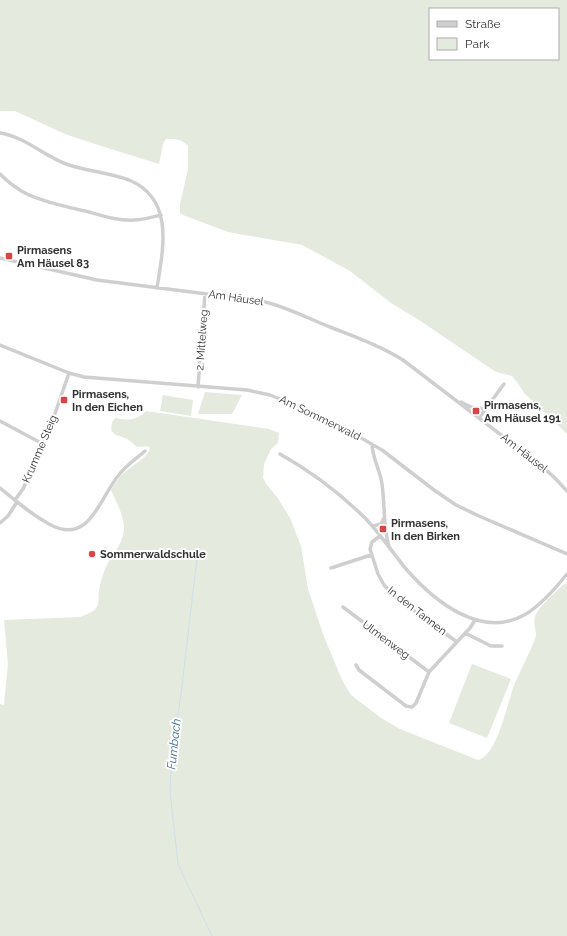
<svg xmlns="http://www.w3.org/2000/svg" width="567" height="936" viewBox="0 0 567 936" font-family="Raleway,sans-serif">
	<rect width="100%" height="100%" fill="#fff"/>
	<!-- green -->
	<path fill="#e4eade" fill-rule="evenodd" d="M0,0H567V434L525,394L517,382L512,376L496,372L419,320L391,303L350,271L302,245L228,232L183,215L180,213V204L188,169V146C182,139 176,139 166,139L163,144L159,164L98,145L65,134L15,111H0ZM430,9H558V59H430Z
		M205,392L242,395L232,414H198Z
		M163,395L193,400L191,416L160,411Z
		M146,411L269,429L279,433L278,443L271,449L264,464L263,478L267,485L277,497L290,518L301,546L308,589L323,634L342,680L351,695L381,718L400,729L478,760C498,756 508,699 515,683C519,674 535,642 536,635C536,629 533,623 535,617C538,607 555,593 563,585L567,583V936H0V704L4,705L8,664L4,620L80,617C85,615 92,613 96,608C100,603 98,596 99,590C100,584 102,578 104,572C109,557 124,545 124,528C124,515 116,502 111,490C115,484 119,477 125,472C132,465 148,458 150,448L147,446C134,449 137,445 127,439C118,434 107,437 113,420L116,418C128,421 137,420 146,411Z
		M472,664L511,679L487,738L449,723Z"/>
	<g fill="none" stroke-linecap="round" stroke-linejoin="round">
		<!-- stream -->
		<path stroke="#d0deeb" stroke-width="1" d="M201,546L198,549L182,686L171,768L170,792L178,864L212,936"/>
		<!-- street -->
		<path stroke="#cfcfcf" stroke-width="3.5" d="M0,133C26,137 45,157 69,165C88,171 110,173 129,180C175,199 163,249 157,288
			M0,174C8,182 17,189 27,194C46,203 68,207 89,212C103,216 119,221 134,220C143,220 152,217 161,215
			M0,258L97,280L261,301C285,306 307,318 330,327C355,337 381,346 403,360L534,460L554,477L567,491
			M0,345L69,373L84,377L247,390L270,395L305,409L335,423L382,450L434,490L456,505L479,516L567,554
			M198,387L205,294
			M461,402C470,407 476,410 486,408
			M479,418L504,384
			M0,421L43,444
			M372,444C372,457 380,470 382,484C385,505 383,526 389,547
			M280,454C312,472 341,494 367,520C381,535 393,553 406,569C435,602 482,640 526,614C542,604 555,589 567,574
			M0,488C16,501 34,517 53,526C90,543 100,498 118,476C125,466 136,459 145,451
			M15,500L23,489L49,431L69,373
			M0,523L8,516L17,502
			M373,526L381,524L384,518
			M380,536L372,542L370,549L378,574L384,585L394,596L457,642
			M331,568L371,555
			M343,607L429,672
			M465,633L491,646H502
			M356,665L359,670L406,706L412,707L416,703L429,672L470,628L475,620"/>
	</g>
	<!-- markers -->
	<g fill="#d74545" stroke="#fff" stroke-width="1.5">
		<rect x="5" y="252" width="8" height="8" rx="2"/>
		<rect x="60" y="396" width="8" height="8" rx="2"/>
		<rect x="472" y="407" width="8" height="8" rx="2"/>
		<rect x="379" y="525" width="8" height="8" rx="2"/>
		<circle cx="92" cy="554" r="4"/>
	</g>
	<g text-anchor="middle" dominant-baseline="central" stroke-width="4" stroke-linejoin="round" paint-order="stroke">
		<!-- poi labels -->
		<g font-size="11" font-weight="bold" fill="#323232" stroke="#fff" text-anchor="start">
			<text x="17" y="250">Pirmasens<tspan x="17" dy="13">Am Häusel 83</tspan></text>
			<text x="72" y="394">Pirmasens,<tspan x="72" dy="13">In den Eichen</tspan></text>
			<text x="484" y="405">Pirmasens,<tspan x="484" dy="13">Am Häusel 191</tspan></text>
			<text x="391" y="523">Pirmasens,<tspan x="391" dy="13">In den Birken</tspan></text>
			<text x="100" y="554">Sommerwaldschule</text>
		</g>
		<!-- street labels -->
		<g font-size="11" fill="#323232" stroke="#fff">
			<text transform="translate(236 298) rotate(8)">Am Häusel</text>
			<text transform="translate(202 340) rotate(-86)">2. Mittelweg</text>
			<text transform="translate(320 418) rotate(26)">Am Sommerwald</text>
			<text transform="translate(40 449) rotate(-67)">Krumme Steig</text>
			<text transform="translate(524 453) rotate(38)">Am Häusel</text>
			<text transform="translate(417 611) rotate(38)">In den Tannen</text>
			<text transform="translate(386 640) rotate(37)">Ulmenweg</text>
		</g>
		<!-- water labels -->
		<g font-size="12" font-style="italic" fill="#456d8e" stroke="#fff">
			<text transform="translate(174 744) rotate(-84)">Fumbach</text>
		</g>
	</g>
	<!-- legend -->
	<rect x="429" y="8" width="130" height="52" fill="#ffffff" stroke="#adadad"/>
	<rect x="437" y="21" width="20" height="6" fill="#cfcfcf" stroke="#adadad"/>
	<text x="465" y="28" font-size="12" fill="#323232">Straße</text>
	<rect x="437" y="38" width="20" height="12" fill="#e4eade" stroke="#adadad"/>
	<text x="465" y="48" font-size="12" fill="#323232">Park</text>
</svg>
